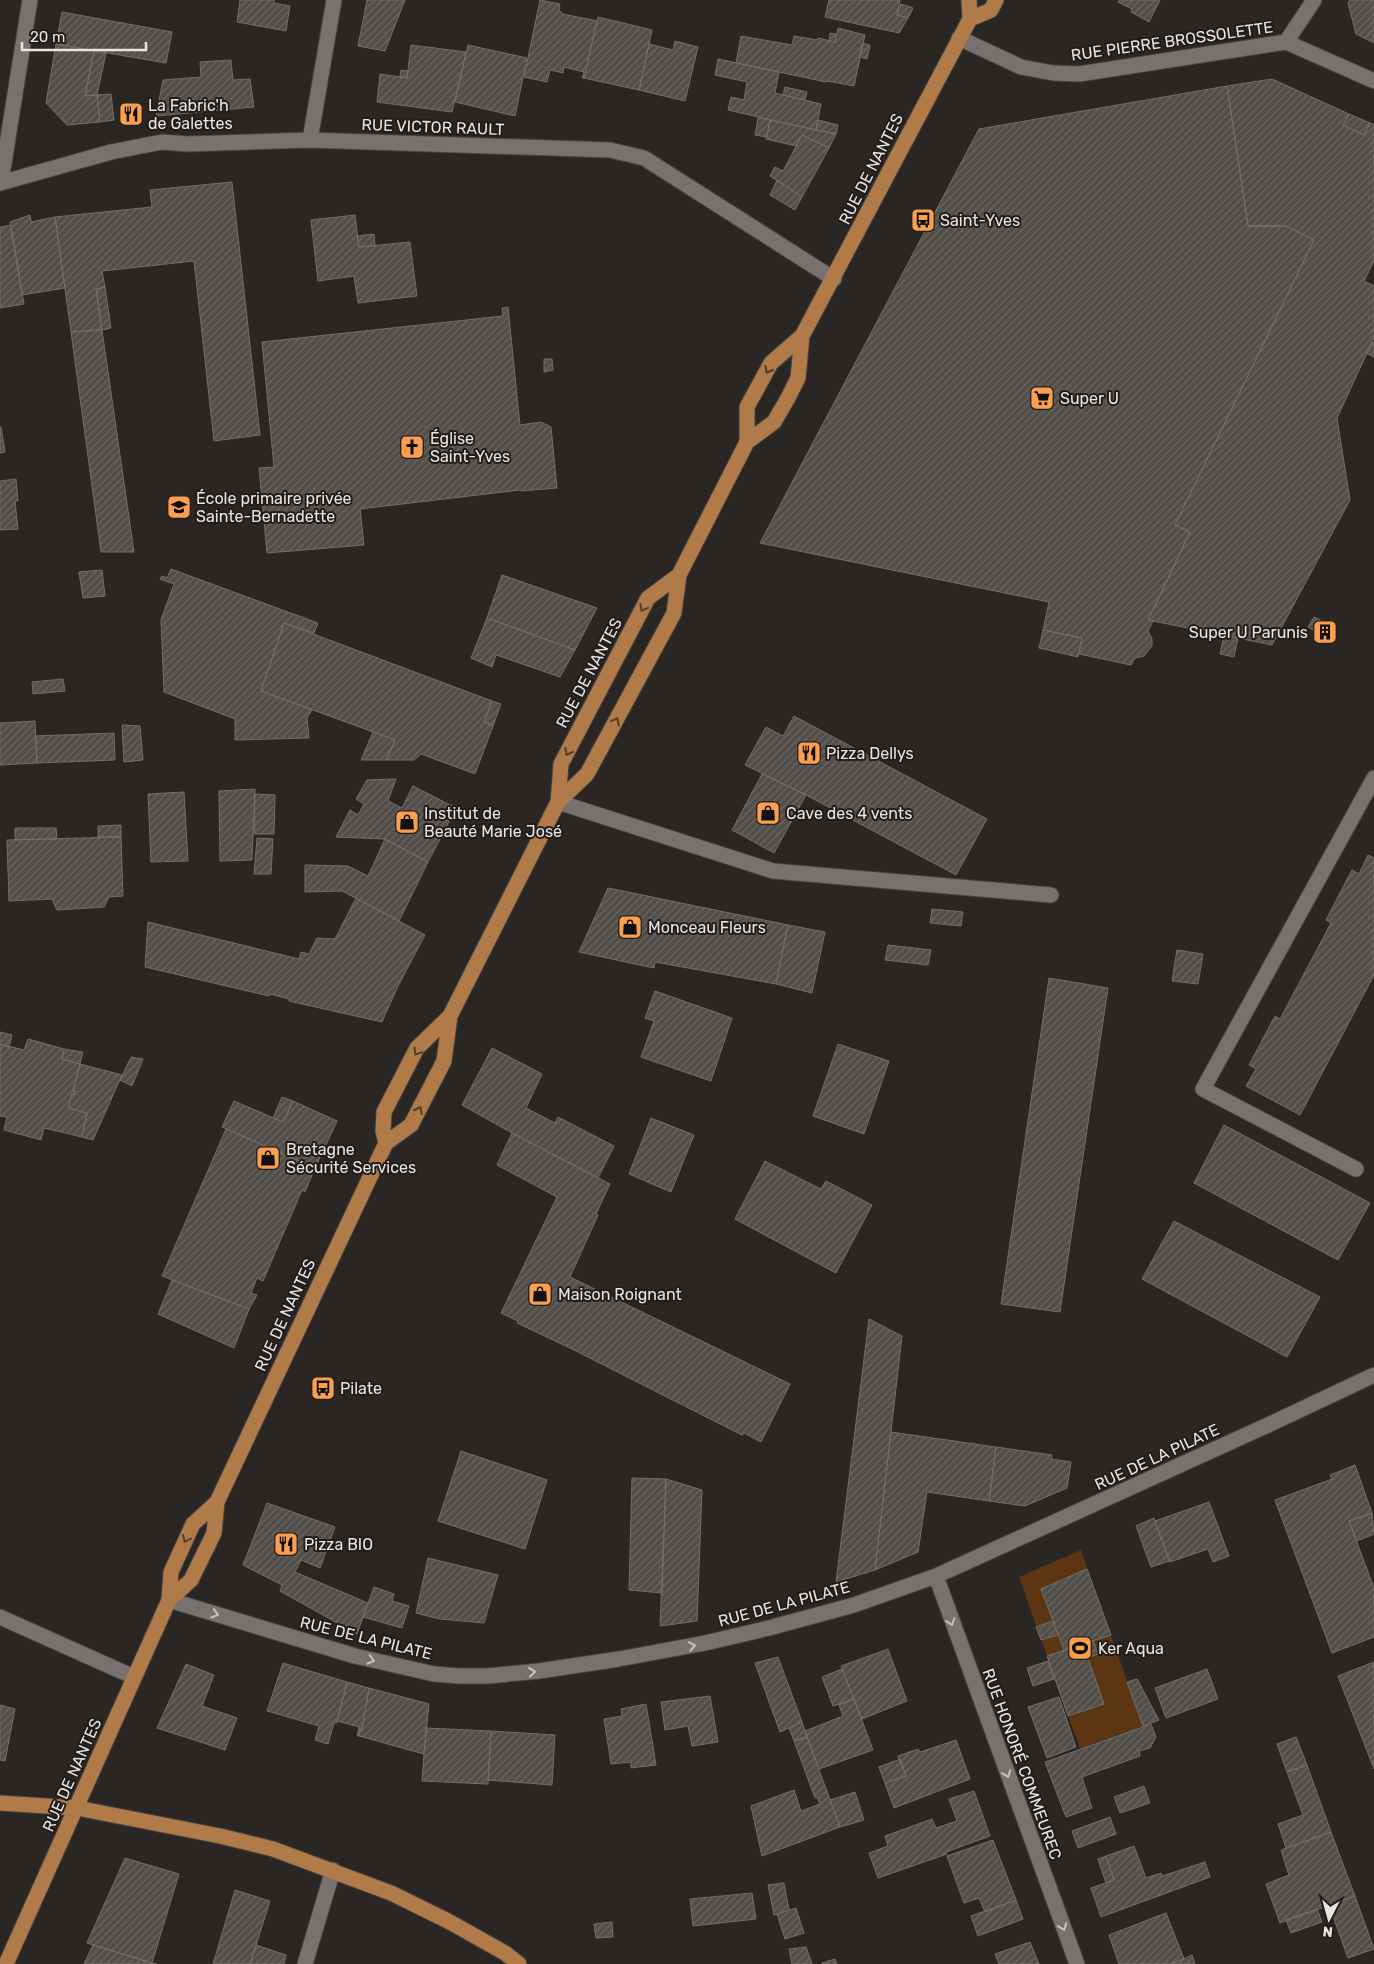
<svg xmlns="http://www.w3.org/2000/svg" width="1374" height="1964" viewBox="0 0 1374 1964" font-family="Rubik,sans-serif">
	<defs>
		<pattern id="building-hatch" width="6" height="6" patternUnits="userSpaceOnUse" patternTransform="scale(1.25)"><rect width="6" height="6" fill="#514d49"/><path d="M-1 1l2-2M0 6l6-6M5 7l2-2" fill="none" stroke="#6a6663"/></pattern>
	</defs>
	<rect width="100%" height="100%" fill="#2a2623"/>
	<!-- green -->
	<path fill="#5c3613" d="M1081,1550L1143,1726L1080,1749L1019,1577Z"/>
	<!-- building -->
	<path fill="url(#building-hatch)" stroke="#736e6a" d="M240,0H274V3L290,6L286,31L237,22Z
		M367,0H405L385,51L358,46Z
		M540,0L560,4L559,10L563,14L597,21L584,78H582L584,72L564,67L563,73L550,70L547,82L524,77Z
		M829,0H900L897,15L908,18L899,33L825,17Z
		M1119,0H1160L1149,22L1131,12L1132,9L1118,2Z
		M1350,0H1374V43L1356,34L1348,3Z
		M901,4L913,8L908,18L897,15Z
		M62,12L172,32L166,63L56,44Z
		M598,17L652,30L639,90L584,78Z
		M838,28L865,35L854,86L827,81L826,82L736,63L741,36L792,45L794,36L817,40L818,38L835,42Z
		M830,33L836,34L835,42L829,41Z
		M675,41L698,47L685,101L639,90L649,44L673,50Z
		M862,43L870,45L867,59L860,57Z
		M56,44L94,51L85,96L97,95L100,122L67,125L46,103Z
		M411,45L466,52L452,112L377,102L380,74L407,78Z
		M468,45L527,58L515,116L455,102Z
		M94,51L106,53L97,95L85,96Z
		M718,59L779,72L775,93L821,104L816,130L728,110L731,97L744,100L747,82L715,75Z
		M231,60L233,80L250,79L254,107L156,116L163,80L201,77L200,62Z
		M401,70L408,71L407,78L400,77Z
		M1272,79L1349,114L1343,125L1364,135L1370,123L1374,125V261L1364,281L1374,286V338L1337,418L1350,500L1272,645L1148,620L1190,532L1175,525L1314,240L1286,226H1248L1227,86Z
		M1227,86L1248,226H1286L1314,240L1175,525L1190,532L1148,620L1153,621L1148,631L1152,639V646L1144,656L1135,658L1131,665L1079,654L1082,638L1043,630L1049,602L760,543L979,129Z
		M785,87L807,92L805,100L783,95Z
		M111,94L114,120L100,122L97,95Z
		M1349,114L1370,123L1364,135L1343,125Z
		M758,118L770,120L767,137L755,135Z
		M770,120L816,130L836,134L829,148L802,135L796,146L766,139Z
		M818,120L838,125L836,134L816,130Z
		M802,135L829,148L802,197L770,176L775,167L783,171Z
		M777,180L802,197L795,210L770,195Z
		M232,182L260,435L214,441L194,261L102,271L105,287L96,289L102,330L71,332L55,217L152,207L150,190Z
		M30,215L31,222L55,217L65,288L22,295L10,222Z
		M355,215L359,247L410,242L417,296L358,303L354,276L318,281L311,220Z
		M11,225L24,304L0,308V227Z
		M374,234L375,246L359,247L357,236Z
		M105,287L111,328L102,330L96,289Z
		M508,307L520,425L541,422L551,427L557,488L521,491L520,490L360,509L364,545L267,553L259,468L274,467L262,342L503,316L502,308Z
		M102,330L134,552H101L71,332Z
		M1372,342L1374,343V357L1366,353Z
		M544,359H552L553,370L544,372Z
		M0,427H1L5,452L0,453Z
		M16,479L18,501H15L18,529L0,530V481Z
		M171,569L318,623L314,633L284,623L261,691L312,710L307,718L309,738L235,740V719L164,692L161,620L174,584L160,579L162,576L167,578Z
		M102,570L105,596L83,598L79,572Z
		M502,575L597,608L575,650L487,618Z
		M1314,617L1334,627L1328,638L1308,627Z
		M487,618L575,650L560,677L496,655L492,667L471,658Z
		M284,623L492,701L484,722L493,726L475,774L421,754L414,760H386L395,740L261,691Z
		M1043,630L1082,638L1078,657L1039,648Z
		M1224,635L1238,638L1234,657L1220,654Z
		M63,679L65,691L33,694L32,682Z
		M492,701L501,704L493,726L484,722Z
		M794,716L987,819L956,875L806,795L745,765L766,727L783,736Z
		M35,721L37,763L0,765V723Z
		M122,725L140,726L143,760L124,762Z
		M373,732L395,740L386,760H361Z
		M114,733L115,760L37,763L36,736Z
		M762,774L806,795L774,853L732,830Z
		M396,779L388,801L402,808L413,786L456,808L428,862L385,839L336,837L350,810L358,815L364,804L356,799L367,780Z
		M255,789L252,860L220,861L219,791Z
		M184,792L188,861L151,862L148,794Z
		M255,794L275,795L274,834H254Z
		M121,825V837H98V826Z
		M15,828H56L57,839L15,840Z
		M121,837L123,896L109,897L104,907L57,910L52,899L9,901L7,840Z
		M257,838L273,839L271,874H254Z
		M385,839L428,862L399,921L342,891L305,892V865L348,866L368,876Z
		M1368,855L1374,858V975L1300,1115L1246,1086L1256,1069L1249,1065L1275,1016L1280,1019L1331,923L1326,920L1352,870L1359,874Z
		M608,888L788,925L776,984L655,962L654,968L579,952Z
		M356,898L425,935L398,986L382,1022L289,1001V999L270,994L269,996L145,967L148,922L299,959L301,952L309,954L317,938L335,939Z
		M932,909L963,912L961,926L930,923Z
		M788,925L825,932L812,993L776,984Z
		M888,945L931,950L928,965L885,960Z
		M1177,950L1203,954L1198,984L1172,981Z
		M1049,978L1108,988L1060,1312L1001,1304Z
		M655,991L732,1018L711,1081L641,1057L654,1021L645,1018Z
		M0,1032L12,1035L9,1047L0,1044Z
		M28,1039L64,1049L62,1059L80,1064L73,1091H75L74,1095L72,1094L68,1108L87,1113L82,1137L44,1128L41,1140L4,1130L7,1117L0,1116V1044L24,1050Z
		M838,1044L889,1061L864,1134L813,1116Z
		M492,1048L542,1074L526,1108L555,1123L558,1117L614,1146L598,1178L512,1133L462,1105Z
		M64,1049L83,1052L80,1064L62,1059Z
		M131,1057L143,1059L132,1086L120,1080Z
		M80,1064L122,1075L93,1140L82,1137L87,1113L68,1108L72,1094L74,1095L75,1091H73Z
		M282,1097L293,1101L283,1122L273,1118Z
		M234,1101L283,1122L293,1101L337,1121L315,1168L222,1127Z
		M651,1118L694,1135L671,1192L629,1174Z
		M1224,1125L1370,1203L1338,1260L1194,1183Z
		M226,1129L315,1168L305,1192L302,1190L263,1281L257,1278L251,1293L257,1295L249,1309L162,1276Z
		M512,1133L610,1184L596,1214L598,1215L570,1277L790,1384L761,1442L744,1433L742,1435L568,1347L517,1323L518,1321L501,1313L557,1197L497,1165Z
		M765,1161L821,1189L826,1181L872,1205L836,1273L735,1219Z
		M1174,1221L1320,1297L1287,1357L1142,1279Z
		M172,1280L249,1309L234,1348L158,1314Z
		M869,1319L902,1336L875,1570L836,1582Z
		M891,1432L996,1447L989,1501L927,1492L918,1552L875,1570Z
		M996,1447L1052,1455L1051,1459L1071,1462L1067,1488L1025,1506L989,1501Z
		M461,1451L547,1480L525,1549L438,1521Z
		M1355,1465L1372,1513L1349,1521L1374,1588V1637L1332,1653L1275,1500L1332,1479L1330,1475Z
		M632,1478L666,1479L662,1593L629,1590Z
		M666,1479L702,1490L697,1621L660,1626Z
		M1209,1502L1229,1556L1213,1562L1208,1549L1170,1562L1155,1521Z
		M267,1503L335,1527L320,1568L301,1560L295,1572L368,1603L357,1634L280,1591L282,1585L243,1565Z
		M1372,1513L1374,1534L1357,1541L1349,1521Z
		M1154,1518L1169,1561L1151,1567L1136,1526Z
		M428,1558L498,1575L484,1623L440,1619L416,1613Z
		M1087,1569L1111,1635L1064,1650L1041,1589Z
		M374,1587L394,1594L392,1601L409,1606L402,1628L363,1617Z
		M1053,1621L1058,1635L1041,1640L1036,1627Z
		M1093,1640L1098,1654L1087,1658L1083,1644Z
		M1083,1644L1104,1704L1068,1716L1047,1656Z
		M888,1649L907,1701L862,1719L841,1666Z
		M778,1657L802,1722L780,1732L755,1663Z
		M1048,1661L1054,1679L1033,1686L1027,1668Z
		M1374,1662V1769L1338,1676Z
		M283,1663L347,1682L337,1723H334L328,1744L315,1740L319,1726L267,1711Z
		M186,1664L214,1675L202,1706L237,1718L225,1750L157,1728Z
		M842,1669L854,1699L833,1706L822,1677Z
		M1207,1669L1218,1699L1166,1718L1155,1688Z
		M1137,1679L1159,1720L1143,1726L1127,1682Z
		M347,1682L369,1688L362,1729H360L359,1736H357L359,1727L337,1721Z
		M369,1688L429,1704L424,1754L359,1736L360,1729H362Z
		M710,1696L718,1742L692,1746L688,1726L665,1730L661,1702Z
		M1059,1697L1076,1747L1047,1758L1028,1707Z
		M854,1699L873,1750L819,1769L805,1731L843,1716L839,1705Z
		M646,1704L656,1765L631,1768V1762L611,1764L604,1719L622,1716L621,1709Z
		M0,1705L15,1709L5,1761L0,1760Z
		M802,1722L807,1737L794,1741L789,1728Z
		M1151,1724L1156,1737L1150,1748L1139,1751L1140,1756L1082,1777L1092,1808L1066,1817L1045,1762Z
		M426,1728L491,1731L488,1784L422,1781Z
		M491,1731L555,1735L552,1785L488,1780Z
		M807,1737L840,1827L762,1856L751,1806L794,1790L801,1811L820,1804L817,1797L815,1798L794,1741Z
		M1296,1737L1307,1765L1287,1772L1277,1744Z
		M956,1740L970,1779L894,1808L885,1783L906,1776L898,1756L918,1749L920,1752Z
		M900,1759L906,1776L885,1783L879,1767Z
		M1307,1765L1331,1832L1286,1848L1278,1824L1303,1815L1287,1772Z
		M1144,1786L1150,1803L1120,1813L1114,1797Z
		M974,1791L990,1836L946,1852L947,1854L878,1878L869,1853L888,1846L885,1836L932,1819L936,1828L957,1821L949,1799Z
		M855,1792L864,1820L840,1827L830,1800Z
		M1110,1817L1116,1834L1078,1848L1072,1831Z
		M1331,1832L1355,1896L1280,1923L1266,1884L1289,1875L1281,1850Z
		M993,1840L1016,1900L985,1912L979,1898L964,1903L947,1856Z
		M1134,1846L1146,1878L1161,1873L1162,1876L1205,1862L1210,1877L1101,1917L1091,1888L1114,1880L1106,1856Z
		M1106,1856L1114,1880L1106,1883L1098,1859Z
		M125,1858L179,1874L152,1963L87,1943Z
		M784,1883L789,1910L774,1915L768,1885Z
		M235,1890L270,1901L250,1964H213Z
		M752,1893L756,1919L693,1926L690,1899Z
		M1355,1896L1374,1949L1348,1958L1329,1905Z
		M1016,1900L1023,1919L978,1936L971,1916Z
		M796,1908L804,1933L785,1939L777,1914Z
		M1317,1909L1322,1922L1291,1933L1286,1920Z
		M1166,1913L1184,1959L1170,1964H1119L1109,1935Z
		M612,1922L613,1937L596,1938L594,1924Z
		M1030,1942L1039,1964H999L995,1954Z
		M93,1945L152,1963L157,1964H84Z
		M256,1945L286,1955L284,1964H250Z
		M806,1947L812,1964H792L789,1949Z
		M1192,1955L1195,1964H1170L1184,1959Z
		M835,1959L837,1964H822V1963Z"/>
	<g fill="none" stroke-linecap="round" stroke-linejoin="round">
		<!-- service casing -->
		<g stroke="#464240" stroke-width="17">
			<path id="service" d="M558,802L773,871L1051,895
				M305,1964L333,1870"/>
		</g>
		<!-- pedestrian casing -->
		<g stroke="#464240" stroke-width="17">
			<path id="pedestrian" d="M1356,1169L1203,1089L1374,778"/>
		</g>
		<!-- minor casing -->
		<g stroke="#464240" stroke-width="17">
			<path id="minor" d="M959,38L1021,67L1053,73L1079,74L1286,42L1314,0
				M1286,42L1374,81
				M310,140L334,0
				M1,182L30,0
				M0,183L111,152L162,142L188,144L310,140L610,150L644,158L834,279
				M936,1576L1077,1964
				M169,1600L355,1656L434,1674L459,1676H488L539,1671L619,1659L705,1643L769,1628L854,1605L936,1576L1268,1425L1374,1375
				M0,1617L134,1677"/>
		</g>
		<!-- primary casing -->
		<g stroke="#464240" stroke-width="17">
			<path id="primary" d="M970,19L991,10L996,0
				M747,442L774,422L788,398L798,378L802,336
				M558,802L561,764L648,598L679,575
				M386,1143L383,1131L384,1112L417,1048L450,1016L558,802L587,774L674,613L679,575L747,442V407L771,363L802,336L970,19L969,0
				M169,1600L191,1580L214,1533L217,1502L386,1143L411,1125L444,1061L450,1016
				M0,1803L77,1808L220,1836L273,1849L391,1893L448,1921L505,1953L519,1964
				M6,1964L169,1600L171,1572L193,1524L217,1502"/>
		</g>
		<!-- service -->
		<use href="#service" stroke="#77726f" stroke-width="15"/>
		<!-- pedestrian -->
		<use href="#pedestrian" stroke="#77726f" stroke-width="15"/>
		<!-- minor -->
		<use href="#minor" stroke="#77726f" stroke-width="15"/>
		<!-- primary -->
		<use href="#primary" stroke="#b07a49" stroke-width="15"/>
	</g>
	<!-- one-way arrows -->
	<defs><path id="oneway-chevron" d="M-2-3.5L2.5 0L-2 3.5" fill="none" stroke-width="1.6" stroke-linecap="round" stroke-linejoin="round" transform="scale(1.25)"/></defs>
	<g stroke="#533e2a">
		<use href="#oneway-chevron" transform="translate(768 370) rotate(120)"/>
		<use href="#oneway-chevron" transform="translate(643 608) rotate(118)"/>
		<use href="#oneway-chevron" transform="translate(616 721) rotate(-62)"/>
		<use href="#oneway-chevron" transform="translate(568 752) rotate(119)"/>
		<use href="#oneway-chevron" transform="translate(417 1052) rotate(122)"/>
		<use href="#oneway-chevron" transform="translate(419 1110) rotate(-63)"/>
		<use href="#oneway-chevron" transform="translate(186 1539) rotate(115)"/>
	</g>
	<g stroke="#c6c2c0">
		<use href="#oneway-chevron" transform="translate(215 1614) rotate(17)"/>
		<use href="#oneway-chevron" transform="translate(951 1622) rotate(71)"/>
		<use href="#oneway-chevron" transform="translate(692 1646) rotate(-11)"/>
		<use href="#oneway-chevron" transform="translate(371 1660) rotate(14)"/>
		<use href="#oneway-chevron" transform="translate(532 1672) rotate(-6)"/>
		<use href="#oneway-chevron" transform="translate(1007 1774) rotate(70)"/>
		<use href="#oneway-chevron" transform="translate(1063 1927) rotate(70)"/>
	</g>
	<!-- icons -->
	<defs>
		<g id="restaurant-square" transform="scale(1.25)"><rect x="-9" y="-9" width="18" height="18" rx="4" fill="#fa9f4f" stroke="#211d1a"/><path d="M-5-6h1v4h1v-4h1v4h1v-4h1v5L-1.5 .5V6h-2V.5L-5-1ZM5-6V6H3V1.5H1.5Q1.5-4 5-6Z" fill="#111"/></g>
		<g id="bus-square" transform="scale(1.25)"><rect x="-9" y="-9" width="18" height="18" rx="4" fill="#fa9f4f" stroke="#211d1a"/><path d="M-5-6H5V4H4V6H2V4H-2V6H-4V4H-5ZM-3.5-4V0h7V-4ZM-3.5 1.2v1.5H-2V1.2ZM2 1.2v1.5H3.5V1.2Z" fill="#111"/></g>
		<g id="supermarket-square" transform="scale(1.25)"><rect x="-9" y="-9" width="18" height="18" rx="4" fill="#fa9f4f" stroke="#211d1a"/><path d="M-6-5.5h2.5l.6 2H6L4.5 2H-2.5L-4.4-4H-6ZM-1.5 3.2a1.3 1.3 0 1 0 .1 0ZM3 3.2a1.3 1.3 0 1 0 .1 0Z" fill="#111"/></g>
		<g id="church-square" transform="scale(1.25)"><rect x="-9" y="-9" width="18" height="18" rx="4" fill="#fa9f4f" stroke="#211d1a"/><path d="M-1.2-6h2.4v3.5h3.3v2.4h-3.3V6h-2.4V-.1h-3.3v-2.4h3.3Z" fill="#111"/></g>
		<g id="school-square" transform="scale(1.25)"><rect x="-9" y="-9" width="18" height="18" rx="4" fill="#fa9f4f" stroke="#211d1a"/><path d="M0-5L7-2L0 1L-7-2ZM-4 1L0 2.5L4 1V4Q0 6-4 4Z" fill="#111"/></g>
		<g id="building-square" transform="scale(1.25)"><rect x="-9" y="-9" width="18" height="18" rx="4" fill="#fa9f4f" stroke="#211d1a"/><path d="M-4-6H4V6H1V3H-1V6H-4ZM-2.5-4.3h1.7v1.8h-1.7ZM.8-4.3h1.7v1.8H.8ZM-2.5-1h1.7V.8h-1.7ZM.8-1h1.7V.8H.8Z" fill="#111"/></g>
		<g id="shop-square" transform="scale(1.25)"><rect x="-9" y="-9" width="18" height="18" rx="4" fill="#fa9f4f" stroke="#211d1a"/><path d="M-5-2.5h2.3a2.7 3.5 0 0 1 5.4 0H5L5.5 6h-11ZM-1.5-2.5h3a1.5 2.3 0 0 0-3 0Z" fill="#111"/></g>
		<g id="stadium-square" transform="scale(1.25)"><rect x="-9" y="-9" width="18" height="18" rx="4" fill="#fa9f4f" stroke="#211d1a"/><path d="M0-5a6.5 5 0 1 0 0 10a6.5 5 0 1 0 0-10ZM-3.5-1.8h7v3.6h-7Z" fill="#111"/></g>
	</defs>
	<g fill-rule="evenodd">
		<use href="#restaurant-square" x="131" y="114"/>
		<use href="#bus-square" x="923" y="220"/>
		<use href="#supermarket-square" x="1042" y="398"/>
		<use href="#church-square" x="412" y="447"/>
		<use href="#school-square" x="179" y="507"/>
		<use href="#building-square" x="1325" y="632"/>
		<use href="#restaurant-square" x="809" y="753"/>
		<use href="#shop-square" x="768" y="813"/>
		<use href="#shop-square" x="407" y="822"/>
		<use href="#shop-square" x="630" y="927"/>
		<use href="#shop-square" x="268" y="1158"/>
		<use href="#shop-square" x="540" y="1294"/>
		<use href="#bus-square" x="323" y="1388"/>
		<use href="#restaurant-square" x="286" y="1544"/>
		<use href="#stadium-square" x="1080" y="1648"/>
	</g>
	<g text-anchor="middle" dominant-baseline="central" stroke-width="4" stroke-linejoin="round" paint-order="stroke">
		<!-- street labels -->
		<g font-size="16" fill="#e8e5e3" stroke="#211d1a">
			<text transform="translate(1172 41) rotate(-8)">RUE PIERRE BROSSOLETTE</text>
			<text transform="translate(433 127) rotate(2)">RUE VICTOR RAULT</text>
			<text transform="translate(871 169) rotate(-63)">RUE DE NANTES</text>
			<text transform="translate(589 673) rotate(-62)">RUE DE NANTES</text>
			<text transform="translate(285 1315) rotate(-65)">RUE DE NANTES</text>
			<text transform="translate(1157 1457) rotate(-25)">RUE DE LA PILATE</text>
			<text transform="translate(784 1604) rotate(-15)">RUE DE LA PILATE</text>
			<text transform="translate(366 1638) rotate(14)">RUE DE LA PILATE</text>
			<text transform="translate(1022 1764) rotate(70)">RUE HONORÉ COMMEUREC</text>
			<text transform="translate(72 1775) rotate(-66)">RUE DE NANTES</text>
		</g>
		<!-- poi labels -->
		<g font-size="16" fill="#e8e5e3" stroke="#211d1a" text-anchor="start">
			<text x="148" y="105">La Fabric'h<tspan x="148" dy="18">de Galettes</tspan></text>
			<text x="940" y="220">Saint-Yves</text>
			<text x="1060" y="398">Super U</text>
			<text x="430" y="438">Église<tspan x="430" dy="18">Saint-Yves</tspan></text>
			<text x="196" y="498">École primaire privée<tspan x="196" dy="18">Sainte-Bernadette</tspan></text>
			<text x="1308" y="632" text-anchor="end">Super U Parunis</text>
			<text x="826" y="753">Pizza Dellys</text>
			<text x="424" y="813">Institut de<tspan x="424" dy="18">Beauté Marie José</tspan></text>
			<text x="786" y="813">Cave des 4 vents</text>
			<text x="648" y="927">Monceau Fleurs</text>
			<text x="286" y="1149">Bretagne<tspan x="286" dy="18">Sécurité Services</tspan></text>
			<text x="558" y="1294">Maison Roignant</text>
			<text x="340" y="1388">Pilate</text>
			<text x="304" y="1544">Pizza BIO</text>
			<text x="1098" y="1648">Ker Aqua</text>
		</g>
	</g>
	<!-- north arrow -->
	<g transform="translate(1329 1919) rotate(186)" stroke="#211d1a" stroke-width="4" paint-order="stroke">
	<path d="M0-4L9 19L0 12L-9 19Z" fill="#e8e5e3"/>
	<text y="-8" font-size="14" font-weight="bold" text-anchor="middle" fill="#e8e5e3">N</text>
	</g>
	<!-- scale -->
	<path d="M22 42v8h124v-8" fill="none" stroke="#e8e5e3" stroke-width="2.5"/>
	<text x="30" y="42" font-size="15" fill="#e8e5e3" stroke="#211d1a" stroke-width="4" paint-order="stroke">20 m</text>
</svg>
